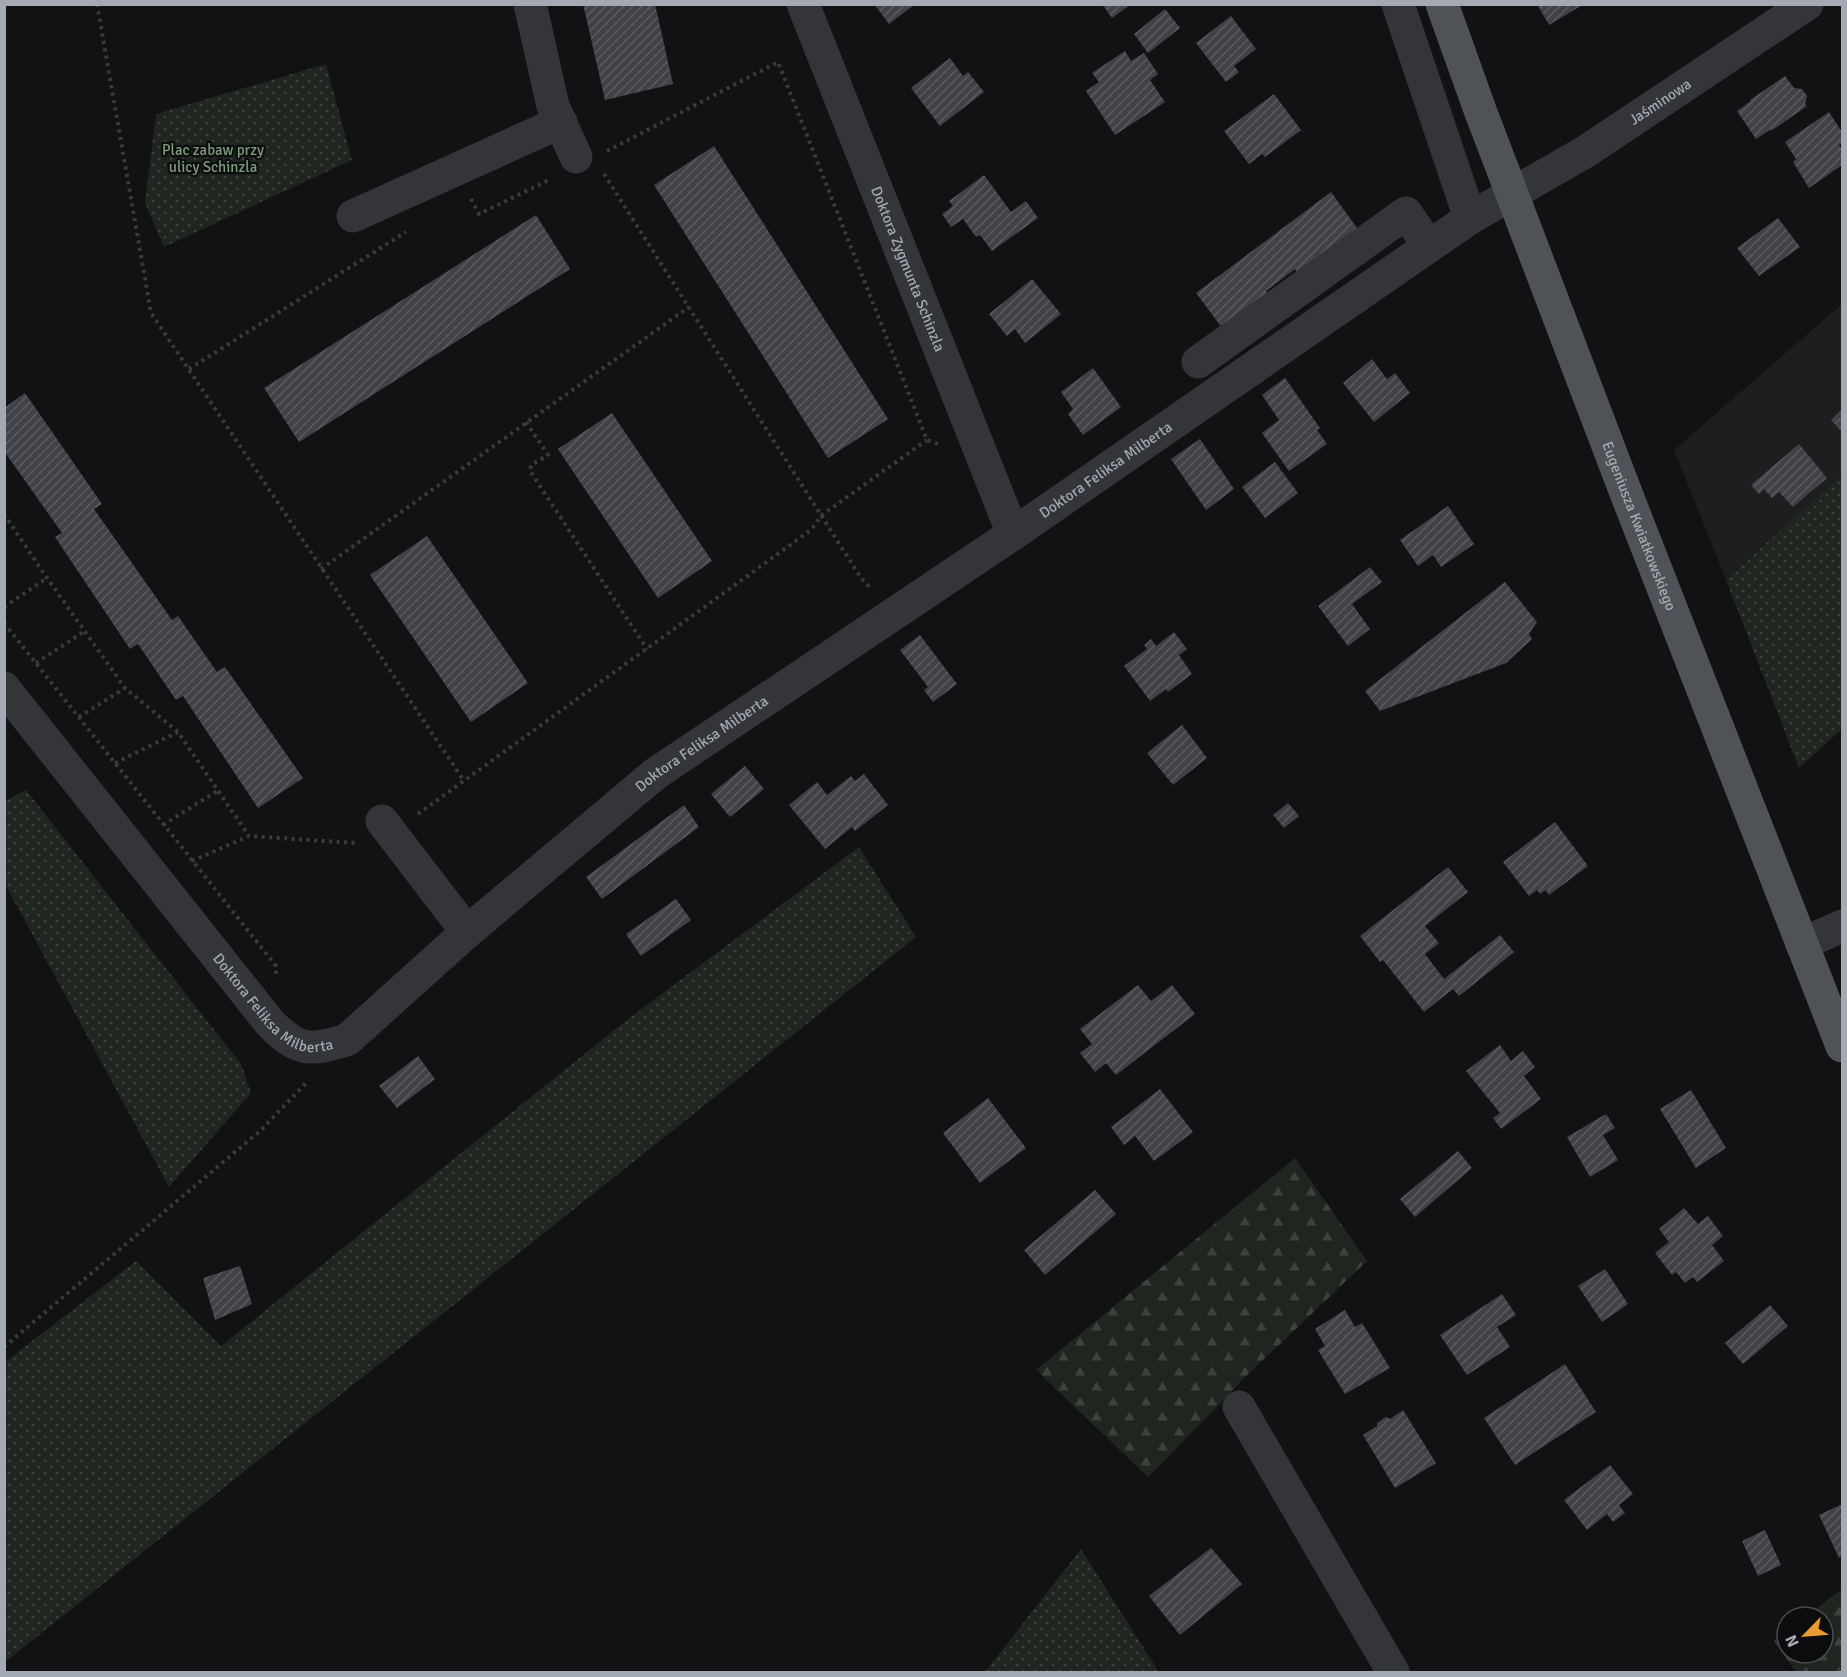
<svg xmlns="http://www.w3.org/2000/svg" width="1847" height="1677" viewBox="0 0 1847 1677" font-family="Signika,sans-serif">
	<defs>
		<pattern id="grass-dots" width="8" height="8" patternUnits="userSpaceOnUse" patternTransform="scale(1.5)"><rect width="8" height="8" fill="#1e261f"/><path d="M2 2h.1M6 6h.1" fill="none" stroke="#3c433d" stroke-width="1.8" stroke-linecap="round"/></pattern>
		<pattern id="forest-firs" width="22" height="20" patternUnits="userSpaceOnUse" patternTransform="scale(1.5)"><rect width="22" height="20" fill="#1e261f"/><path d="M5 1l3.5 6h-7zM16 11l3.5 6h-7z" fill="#3c433d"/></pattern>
		<pattern id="building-hatch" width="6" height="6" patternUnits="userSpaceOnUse" patternTransform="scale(1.5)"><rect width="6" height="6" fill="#414247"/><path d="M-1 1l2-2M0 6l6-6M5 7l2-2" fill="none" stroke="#595b5f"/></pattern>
	</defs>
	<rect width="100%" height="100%" fill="#121214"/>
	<!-- built -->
	<path fill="#1e1e20" d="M1842,304V474L1726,580L1674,450Z"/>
	<!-- grass -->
	<path fill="url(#grass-dots)" d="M326,64L352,160L164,247L145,203L156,114Z
		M1842,474V729L1799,768L1726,580Z
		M26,790L241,1064L251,1093L169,1187L5,884V801Z
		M859,847L916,937L5,1662V1362L136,1261L221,1346L628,1019Z
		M1081,1549L1159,1672H985Z"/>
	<!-- forest -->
	<path fill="url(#forest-firs)" d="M1295,1158L1367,1261L1241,1381L1221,1403L1148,1477L1036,1370Z
		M1842,1589V1672H1796L1774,1641L1787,1631V1653H1823V1617H1805Z"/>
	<!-- building -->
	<path fill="url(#building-hatch)" d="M583,4H655L673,84L605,100Z
		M874,4H915L889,24Z
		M1102,4H1131L1112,18Z
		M1537,4H1584L1549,25Z
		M1165,9L1180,28L1148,53L1134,34Z
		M1231,16L1256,49L1234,66L1239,72L1226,82L1196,43Z
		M1125,51L1131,61L1144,53L1158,74L1150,80L1165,102L1115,135L1086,91L1099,82L1092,73Z
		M950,58L963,76L968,72L984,92L940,126L911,88Z
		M1785,76L1794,88L1802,89L1807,96L1805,104L1807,106L1771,131V129L1756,139L1737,111L1751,101L1750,100Z
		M1274,94L1301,130L1265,157L1262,154L1249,164L1224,131Z
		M1829,112L1842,132V143L1839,145L1842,150V165L1809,188L1793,162L1796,159L1785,142Z
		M714,146L888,419L828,458L654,185Z
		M984,175L1011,212L1026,201L1038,218L992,251L980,235L976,237L963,219L951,227L942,214L953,206L949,201Z
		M1331,192L1357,228L1297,272L1295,269L1266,291L1269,295L1223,329L1196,293Z
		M536,215L570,269L299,442L264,388Z
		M1778,218L1800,247L1759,276L1737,248Z
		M1032,279L1061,314L1025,343L1015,329L1007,336L989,314Z
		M1372,359L1387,379L1395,373L1410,393L1374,422L1343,383Z
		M1093,368L1121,407L1083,435L1068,414L1073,409L1061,392Z
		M1285,378L1320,428L1317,430L1327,444L1289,471L1262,433L1279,420L1262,395Z
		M25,393L102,504L94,509L172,620L178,616L217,672L225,667L303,778L258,808L183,696L176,700L138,644L130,649L55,537L62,533L4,451V408Z
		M1842,409V432L1831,420Z
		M612,413L712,561L658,598L558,449Z
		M1200,439L1234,489L1206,510L1171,459Z
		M1799,444L1827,478L1793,507L1779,492L1772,498L1764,489L1759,494L1751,485Z
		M1275,462L1298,493L1265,518L1242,487Z
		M1448,506L1474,544L1441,567L1433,555L1418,566L1400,540Z
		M427,536L528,683L471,722L370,575Z
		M1370,567L1382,582L1352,604L1370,629L1348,646L1318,606Z
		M1505,582L1537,622L1529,634L1532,639L1506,663L1380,711L1365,691Z
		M1174,632L1187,649L1179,655L1192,674L1168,692L1166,689L1150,701L1124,666L1147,649L1144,645L1151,639L1156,646Z
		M920,635L957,684L933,702L924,690L928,687L900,650Z
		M1182,725L1207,758L1173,785L1147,753Z
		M745,766L764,789L730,817L711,794Z
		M864,774L888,805L855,831L852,827L825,849L789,805L817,782L827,795L851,776L855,781Z
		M1288,803L1299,816L1284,828L1273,815Z
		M684,805L699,827L602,899L586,877Z
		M1555,822L1588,866L1549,895L1546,890L1540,894L1537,890L1529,896L1503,862Z
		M1448,867L1468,892L1425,926L1439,943L1425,954L1444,979L1500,935L1514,952L1459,996L1453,989L1424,1012L1383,960L1380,962L1360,936Z
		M676,899L691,920L641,956L626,934Z
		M1138,985L1151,1001L1172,985L1195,1014L1116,1075L1106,1063L1095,1072L1080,1053L1092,1044L1080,1029Z
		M1500,1045L1511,1061L1523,1051L1535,1067L1524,1076L1541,1099L1501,1129L1493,1118L1500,1113L1466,1071Z
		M418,1056L435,1079L397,1108L379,1086Z
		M1160,1089L1193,1132L1154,1161L1135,1136L1124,1145L1111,1127Z
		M1691,1090L1726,1148L1696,1168L1660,1109Z
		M988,1098L1026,1148L980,1183L943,1133Z
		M1606,1114L1615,1128L1603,1135L1618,1160L1590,1177L1567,1137Z
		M1458,1151L1472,1168L1415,1217L1400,1199Z
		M1095,1190L1116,1214L1045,1275L1024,1250Z
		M1684,1208L1698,1224L1708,1216L1723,1236L1712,1245L1724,1261L1697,1282L1693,1277L1685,1283L1676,1272L1672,1275L1655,1253L1669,1242L1659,1229Z
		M240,1266L252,1304L215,1320L203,1278Z
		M1605,1269L1628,1304L1602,1322L1578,1286Z
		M1502,1294L1516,1315L1497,1327L1510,1347L1467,1375L1440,1335Z
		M1770,1305L1788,1326L1743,1364L1725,1343Z
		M1345,1310L1355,1327L1362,1323L1390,1368L1345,1394L1318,1350L1325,1346L1315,1329Z
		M1565,1364L1596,1412L1515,1465L1484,1418Z
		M1403,1410L1436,1463L1395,1488L1363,1435L1377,1426V1423L1386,1417L1390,1419Z
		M1610,1465L1633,1494L1619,1505L1625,1513L1613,1522L1607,1514L1587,1530L1564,1500Z
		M1842,1504V1556L1839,1558L1819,1515Z
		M1765,1530L1781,1565L1758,1576L1742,1541Z
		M1211,1548L1242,1584L1180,1635L1149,1596Z"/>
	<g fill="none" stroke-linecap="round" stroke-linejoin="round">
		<!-- path -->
		<path stroke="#393c3f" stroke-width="4" stroke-dasharray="3 4.5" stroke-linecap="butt" d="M97,4L151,313L464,781
			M607,151L778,62L927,440L941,445
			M604,174L861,578L871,589
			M471,199L479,214L551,179
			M189,369L406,232
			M526,422L548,455L531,465L530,471L647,649
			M4,514L47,578L125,688L178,732L249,836
			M321,569L689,307
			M4,607L47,578
			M4,623L276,966V975
			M36,663L85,631
			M79,717L125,688
			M115,763L178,732
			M418,814L811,530L822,515L927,440
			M163,825L217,791
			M192,861L249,836L357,843
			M4,1347L260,1131L308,1081"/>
		<!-- minor -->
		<g stroke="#333538" stroke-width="33">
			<path d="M530,4L553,106L576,157"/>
			<path id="s1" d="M803,4L1013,534"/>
			<path d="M1398,4L1470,218"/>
			<path d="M353,216L561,122"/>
			<path d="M1198,362L1406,213L1429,246"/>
			<path id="s2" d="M4,688L270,1023C299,1052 309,1051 347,1040L467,932L655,774L1013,534L1470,218L1585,152L1807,4"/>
			<path d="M382,821L467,932"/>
			<path d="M1802,944L1842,926"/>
			<path d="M1239,1407L1393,1672"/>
		</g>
		<!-- major -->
		<path stroke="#4f5257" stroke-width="33" id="s3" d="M1442,4L1480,110L1626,493L1842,1046"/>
	</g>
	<g text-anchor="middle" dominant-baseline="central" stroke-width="4.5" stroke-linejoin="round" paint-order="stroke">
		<!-- street labels -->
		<g font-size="15" fill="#a4aab4" stroke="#0d0d0f">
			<text stroke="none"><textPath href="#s2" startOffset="2130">Jaśminowa</textPath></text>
			<text stroke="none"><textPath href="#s1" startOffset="285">Doktora Zygmunta Schinzla</textPath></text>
			<text stroke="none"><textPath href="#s2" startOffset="1464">Doktora Feliksa Milberta</textPath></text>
			<text stroke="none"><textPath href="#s3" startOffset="558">Eugeniusza Kwiatkowskiego</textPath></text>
			<text stroke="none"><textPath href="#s2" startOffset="976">Doktora Feliksa Milberta</textPath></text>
			<text stroke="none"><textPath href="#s2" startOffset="420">Doktora Feliksa Milberta</textPath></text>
		</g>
		<!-- park labels -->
		<g font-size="15" fill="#7d9e7b" stroke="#0d0d0f">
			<text x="213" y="150">Plac zabaw przy<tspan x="213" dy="17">ulicy Schinzla</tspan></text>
		</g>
	</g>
	<!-- border -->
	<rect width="1847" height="1677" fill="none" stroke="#a4aab4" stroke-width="12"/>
	<!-- north arrow -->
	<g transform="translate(1805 1635) rotate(245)"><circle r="28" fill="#0d0d0f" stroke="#494c51" stroke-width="1.5"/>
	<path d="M0-4.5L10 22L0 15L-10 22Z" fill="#ea9a33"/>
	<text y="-9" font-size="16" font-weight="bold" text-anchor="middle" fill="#a4aab4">N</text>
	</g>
</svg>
